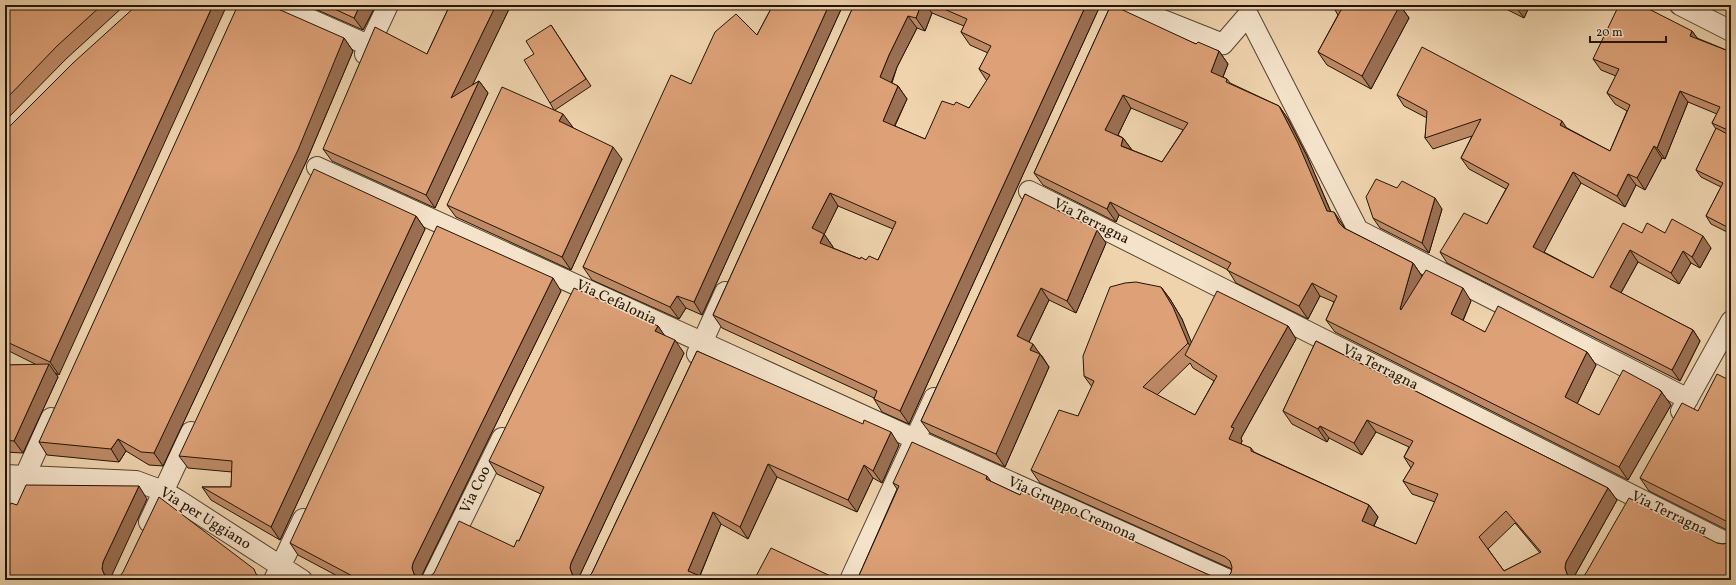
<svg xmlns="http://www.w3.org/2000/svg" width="1736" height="585" viewBox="0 0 1736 585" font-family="Vollkorn,serif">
	<rect width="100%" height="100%" fill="#eed3ad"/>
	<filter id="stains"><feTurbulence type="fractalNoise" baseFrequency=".005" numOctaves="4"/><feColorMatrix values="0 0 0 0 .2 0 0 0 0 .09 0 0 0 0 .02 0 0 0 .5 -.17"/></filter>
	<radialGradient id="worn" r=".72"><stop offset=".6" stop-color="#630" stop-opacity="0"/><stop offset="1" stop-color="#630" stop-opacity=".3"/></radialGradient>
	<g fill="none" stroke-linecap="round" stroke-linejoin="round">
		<!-- minor casing -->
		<g stroke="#56442f" stroke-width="22">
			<path id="minor" d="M278,5L368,45
				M1125,5L1223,44L1248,15L1358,230L1688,399
				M1680,5L1731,31
				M365,54L388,5
				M317,167L915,439L1229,580
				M1029,191L1731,545
				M697,354L725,292
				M1681,411L1731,321
				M5,475L136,481L163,491L178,500L302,580
				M5,520L51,418
				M149,522L191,432
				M274,580L303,519
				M432,580L502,438
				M850,580L934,398"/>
		</g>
		<!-- minor -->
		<use href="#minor" stroke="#f4e2ca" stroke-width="20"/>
	</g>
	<!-- wall -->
	<path fill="#be8a66" stroke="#231505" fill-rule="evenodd" d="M5,5H125L66,59L5,121Z
		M306,5H376L363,30Z
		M444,5H511L472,85L479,81L488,93L435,208L332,161L323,149L427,54L449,7Z
		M773,5H843L702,315L686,308L679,319L592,280L583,267L691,84L757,35Z
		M854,5H1097L1099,8L909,424L882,412L874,399V398L722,328L713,315ZM932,13L964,26L961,32L970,45L988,53L979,69L987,81L969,108L954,105L925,139L895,126L907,99L898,86L892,83L897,67L917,28L925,31ZM838,206L893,229L878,260H866L860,259L833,248V247L824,234Z
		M1332,5H1404L1402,8L1409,18L1371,89L1327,65L1318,52L1338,15Z
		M1498,5H1530L1524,18Z
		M1110,7L1196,44L1219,51L1228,64L1223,77L1227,79L1230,83L1279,106L1288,119L1307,156L1331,212L1343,225L1344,228L1413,263L1422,276L1471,301L1463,321L1485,332L1587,352L1596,365L1577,404L1599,415L1660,390L1671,405L1628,480L1335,332L1326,320L1334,302L1320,296L1308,319L1236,283L1228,270L1119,215L1116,222L1043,185L1034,173ZM1131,108L1183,130L1162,162L1132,150L1123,138L1118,135Z
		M551,25L591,86L555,110L572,126V127L622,159L571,270L456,217L447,205L554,110L550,103L534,54Z
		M1692,31L1697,38L1731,52V234L1711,224L1706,216L1721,187L1701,177L1696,170L1716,129L1712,123L1717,114L1688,102L1665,159L1662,158L1645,190L1636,185L1625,207L1581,183L1544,252L1593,278L1642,233H1665L1711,248L1700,268L1691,263L1679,284L1638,262L1621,293L1693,330L1700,341L1680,381L1447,263L1440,252L1487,224L1506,189L1469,169L1461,158L1472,136L1433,149L1425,138L1427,118L1404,106L1397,95L1567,128L1610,151L1627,111L1615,104L1607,93L1616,76L1601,70L1593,59Z
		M344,38L353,51L306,162L163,466L149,465L126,451L119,462L47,455L39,442Z
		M5,131L59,375L55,373L58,377L23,453L5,452V365H37L5,349Z
		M1025,194L1106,243L1076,313L1049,300L1029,342L1042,356L1049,367L1005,467L930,433L921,421Z
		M1442,209L1429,253L1380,228L1373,218Z
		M416,216L425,229L280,540L211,500L202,487H231L232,472L188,468L179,456Z
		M1161,287L1170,299L1182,319L1191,343L1288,326L1296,339L1241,438L1242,441L1241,444L1251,448L1254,452L1369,505L1378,517L1374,526L1416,544L1435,502L1412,494L1403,481L1411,468L1404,457L1409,447L1376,432L1362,455L1329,438L1327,442L1292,424L1283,411L1316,341L1608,488L1617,500L1575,575L1574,579H1576L1717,543L1723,544L1728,543L1731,580H857L897,489L893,483L992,482L1020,495L1216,578L1221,579L1227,577L1231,573L1232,569L1040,483L1031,470L1078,416L1092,387L1084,376ZM1190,363L1193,368L1214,381L1195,415L1157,395ZM1515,523L1540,553L1504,571L1488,549Z
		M561,291L422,575L421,579H424L514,547L519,541L541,494L497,474L489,461L658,326L664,335L684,353L580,575L579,579H582L588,577L592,573L697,351L899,445L882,483L873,478L857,512L777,477L748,539L721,524L700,576L710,580H345L298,555L290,543Z
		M1731,381V532L1649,491L1640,478L1698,411Z"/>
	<!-- shaded-wall -->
	<path fill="#9b7053" stroke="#231505" d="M213,5H227L59,375L50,362Z
		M360,5H376L363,30L354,18Z
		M496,5H511L460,111L451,98Z
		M829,5H843L702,315L694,302Z
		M921,5H926L932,13L925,31L916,18Z
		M1086,5H1097L1099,8L909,424L900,411Z
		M1394,5H1404L1402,8L1409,18L1371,89L1362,76Z
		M1515,5H1530L1524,18L1515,6Z
		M908,16L917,28L897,67L889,89L880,77L889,55Z
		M1692,31L1700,42L1690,36Z
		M344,38L353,51L306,162L163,466L154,453Z
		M1219,51L1228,64L1220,84L1211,72Z
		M479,81L488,93L435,208L426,195Z
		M898,86L907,99L891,133L883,121Z
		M1680,91L1688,102L1665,159L1657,148Z
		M1123,95L1131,108L1114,143L1105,130Z
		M1279,106L1288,119L1307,156L1336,224L1327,211Z
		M563,114L572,126L568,134L559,121Z
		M1562,121L1570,133L1560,125Z
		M1123,138L1132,150L1121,146Z
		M1654,146L1662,158L1645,190L1637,178Z
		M613,147L622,159L571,270L562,257Z
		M1573,172L1581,183L1541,258L1533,247Z
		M1628,174L1636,185L1625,207L1617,196Z
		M830,193L838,206L821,241L812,228Z
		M1435,198L1442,209L1429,253L1422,243Z
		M1110,202L1119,215L1116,222L1107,209Z
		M1334,212L1343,225L1348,235L1339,223Z
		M416,216L425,229L280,540L271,527Z
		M1097,230L1106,243L1076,313L1067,301Z
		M824,234L833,247L829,255L820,243Z
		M1703,236L1711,248L1700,268L1692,257Z
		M1630,250L1638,262L1618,298L1610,287Z
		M1683,251L1691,263L1679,284L1671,273Z
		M1413,263L1422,276L1409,322L1400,309Z
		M553,278L561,291L422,575L421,580L414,574L412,568L413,563Z
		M1312,283L1320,296L1308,319L1299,306Z
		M1161,287L1170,299L1182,319L1197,356L1188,343Z
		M1041,288L1049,300L1026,348L1017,336Z
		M1463,288L1471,301L1460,327L1451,314Z
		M677,296L686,308L679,319L670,307Z
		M658,326L667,339L655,331Z
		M1288,326L1296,339L1241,438L1242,441L1237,452L1229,439L1231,427Z
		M1693,330L1700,341L1680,381L1672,370Z
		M675,340L684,353L580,575L579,580L572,574L570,568L571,563Z
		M1033,344L1049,367L1005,467L996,454L1030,350Z
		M1587,352L1596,365L1574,410L1565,397Z
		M49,364L58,377L23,453L14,441Z
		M1660,390L1671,405L1628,480L1619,467Z
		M1367,420L1376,432L1362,455L1354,443Z
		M1320,426L1329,438L1327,442L1318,429Z
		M891,432L899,445L882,483L873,471Z
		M118,439L126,451L119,462L111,449Z
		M768,464L777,477L748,539L740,527Z
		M864,465L873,478L857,512L848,500Z
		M987,476L996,488L986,479Z
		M139,486L147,499L112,575L111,580L104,574L102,569L103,562Z
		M1608,488L1617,500L1575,575L1574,580L1567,574L1565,568L1566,562Z
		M1369,505L1378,517L1370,533L1362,521Z
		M713,512L721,524L698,580L688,571Z"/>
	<!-- building -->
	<path fill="#dda077" stroke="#231505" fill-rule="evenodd" d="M5,5H102L57,46L5,100Z
		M137,5H213L50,362L5,341V131L73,63Z
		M238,5H269L344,38L298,150L154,453L141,452L118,439L111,449L39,442Z
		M326,5H360L354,18Z
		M450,5H496L451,98L479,81L426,195L323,149L375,27L427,54Z
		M773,5H829L694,302L677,296L670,307L583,267L671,75L691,84L715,32L736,14L757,35Z
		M854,5H921L916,18L908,16L889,55L880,77L898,86L883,121L925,139L942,101L954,105L956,102L969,108L990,75L979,69L991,46L961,32L967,19L935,5H1086L900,411L874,399L877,391L713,315ZM830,193L896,222L878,260L869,256L866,260L861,257L860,259L820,243L824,234L812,228Z
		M1112,5L1196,44L1198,42L1219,51L1211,72L1227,79L1226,82L1279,106L1298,143L1327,211L1334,212L1339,223L1344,228L1413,263L1400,309L1401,310L1426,270L1463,288L1451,314L1485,332L1498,306L1587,352L1565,397L1599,415L1623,370L1660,390V391L1662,392L1619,467L1326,320L1337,296L1312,283L1299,306L1227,270L1231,263L1110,202L1107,209L1034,173L1110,7ZM1123,95L1188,123L1162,162L1121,146L1123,138L1105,130Z
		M1332,5H1400L1362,76L1318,52L1341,10Z
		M1619,5H1641L1692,31L1690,36L1731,52V130L1730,131L1712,123L1720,107L1680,91L1657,148L1654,146L1637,178L1628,174L1617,196L1573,172L1533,247L1593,278L1623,223L1642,233L1647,223L1665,233L1672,219L1703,236L1692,257L1683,251L1671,273L1630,250L1610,287L1693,330L1672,370L1440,252L1464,213L1487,224L1509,184L1461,158L1481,119L1425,138L1427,111L1397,95L1422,47L1562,121L1560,125L1610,151L1630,105L1607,93L1619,69L1593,59Z
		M551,25L586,79L550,103L524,60L534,54L526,41Z
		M502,87L563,114L559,121L613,147L562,257L447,205Z
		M1716,128L1731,136V229L1706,216L1723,183L1696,170Z
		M314,169L416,216L271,527L202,487H231L232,461L179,456Z
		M1376,179L1397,188L1402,181L1435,198L1422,243L1373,218L1366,197Z
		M1025,194L1097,230L1067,301L1041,288L1017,336L1033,344L1030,350L1040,354L996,454L921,421Z
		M437,226L553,278L413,563L412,568L414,574L418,578L424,579L429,577L434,573L459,521L514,547L517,540L519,541L544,487L489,461L574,288L658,326L655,331L675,340L571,563L570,568L572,574L576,578L582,579L588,577L592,573L697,351L863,424L864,420L891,432L873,471L864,465L848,500L768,464L740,527L713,512L688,571L710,580H360L290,543Z
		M1136,282L1161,287L1173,307L1188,343L1143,387L1195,415L1217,376L1185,355L1217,291L1288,326L1231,427L1234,428L1229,439L1251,448V451L1369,505L1362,521L1416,544L1438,494L1403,481L1414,463L1404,457L1413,441L1367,420L1354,443L1320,426L1318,429L1283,411L1316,341L1608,488L1566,562L1565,568L1567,574L1570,578L1576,579L1582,578L1586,573L1629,498L1717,543L1723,544L1728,543L1731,540V580H857L899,486L893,483L912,442L987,476L986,479L1020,495L1022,491L1216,578L1221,579L1227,577L1231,573L1232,567L1230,561L1225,557L1031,470L1059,410L1078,416L1094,381L1084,376L1083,356L1110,287L1125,283ZM1506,511L1541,552L1504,571L1479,537Z
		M49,364L14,441L5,440V365Z
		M1717,374L1731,381V525L1728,522L1640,478L1682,403L1698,411Z
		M26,485L139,486L103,562L102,569L104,574L108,577L114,579L120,576L123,572L159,497L254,569L256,574L260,577L267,580H5V513L11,503L17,505Z
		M771,548L839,580H754Z"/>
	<g text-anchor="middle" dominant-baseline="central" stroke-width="3" stroke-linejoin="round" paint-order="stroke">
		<!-- street labels -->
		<g font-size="15" fill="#231505" stroke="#f4e2ca">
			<text transform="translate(1091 222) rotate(27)">Via Terragna</text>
			<text transform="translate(616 303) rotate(25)">Via Cefalonia</text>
			<text transform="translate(1380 368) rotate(27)">Via Terragna</text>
			<text transform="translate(476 490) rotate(-64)">Via Coo</text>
			<text transform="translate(1072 510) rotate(24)">Via Gruppo Cremona</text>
			<text transform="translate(1669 514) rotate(26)">Via Terragna</text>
			<text transform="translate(205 519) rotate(32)">Via per Uggiano</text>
		</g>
	</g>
	<!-- margin -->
	<rect width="1736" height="585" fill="none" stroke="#eed3ad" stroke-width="20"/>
	<rect x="6" y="6" width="1724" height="573" fill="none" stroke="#231505" stroke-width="2"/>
	<rect x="10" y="10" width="1716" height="565" fill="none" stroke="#231505"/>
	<!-- scale -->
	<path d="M1590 36v6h76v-6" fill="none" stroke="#231505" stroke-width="2"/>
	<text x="1596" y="36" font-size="12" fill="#231505" stroke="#f4e2ca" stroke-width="3" paint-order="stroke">20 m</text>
	<rect width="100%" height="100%" filter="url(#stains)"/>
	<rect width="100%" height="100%" fill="url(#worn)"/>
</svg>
